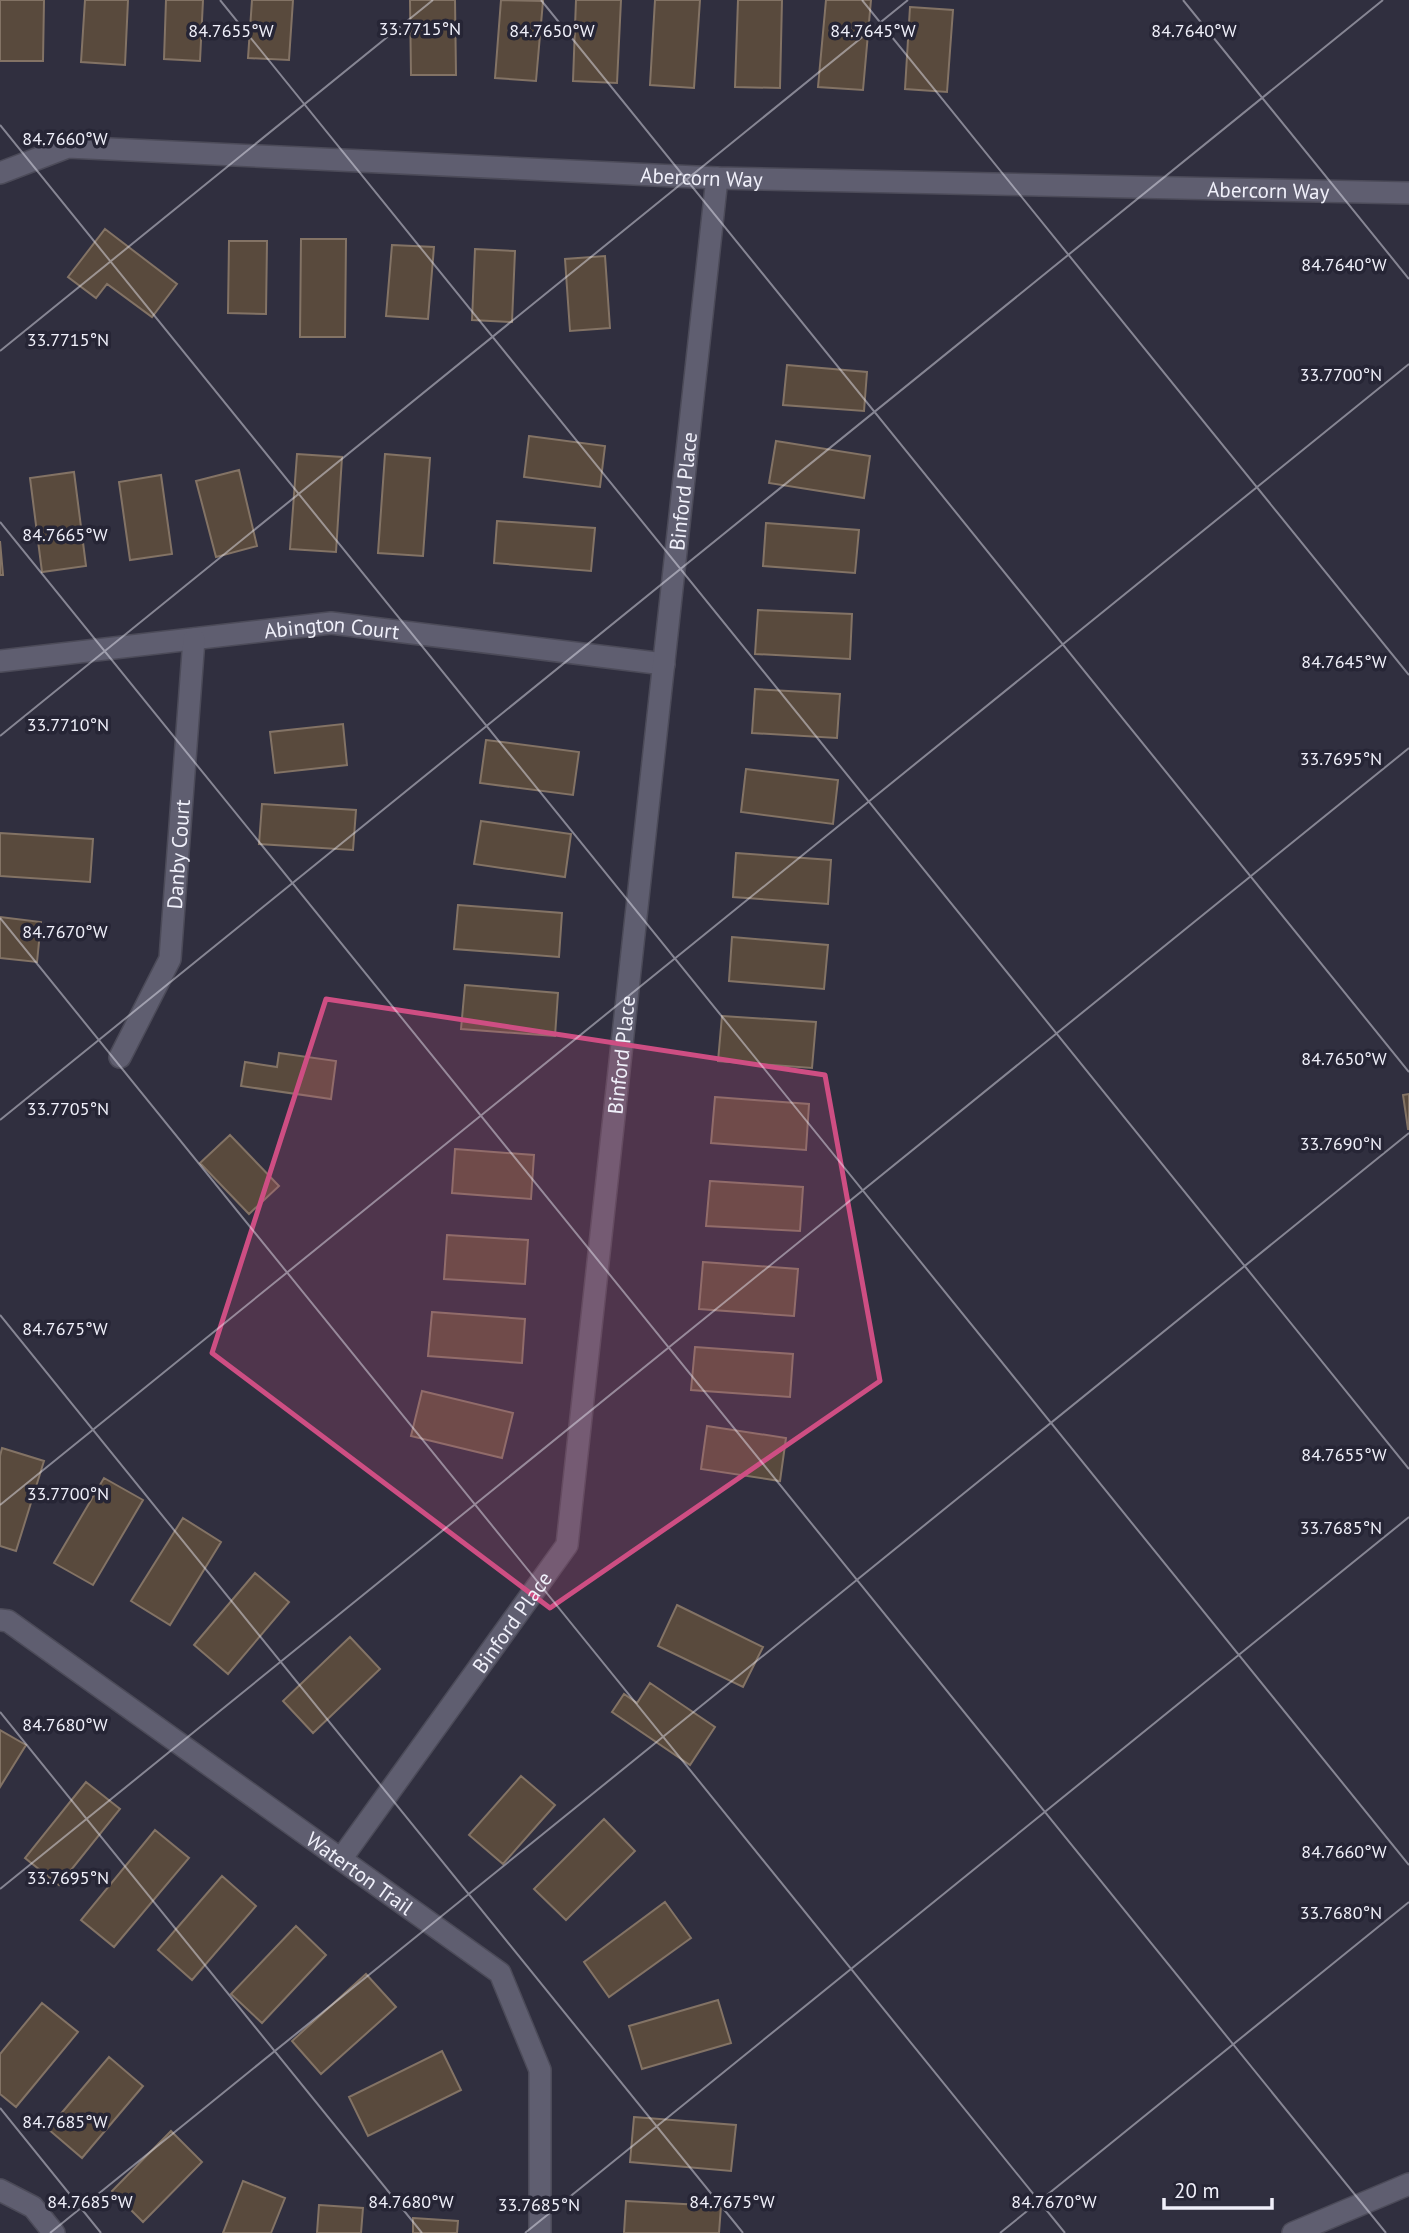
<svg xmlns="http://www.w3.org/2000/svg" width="1409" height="2233" viewBox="0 0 1409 2233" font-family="'PT Sans',sans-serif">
	<rect width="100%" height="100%" fill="#302f3f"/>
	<!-- building -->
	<path fill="#594a3d" stroke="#837365" stroke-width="2" d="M0,0H44L43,61H0Z
		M85,0H128L125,65L81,62Z
		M166,0H203L200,61L164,59Z
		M252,0H293L289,60L248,58Z
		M410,0H455L456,75H411Z
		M501,0L543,1L536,81L495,78Z
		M576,0H621L617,83L573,81Z
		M655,0H700L694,88L650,85Z
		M738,0H782L780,88L735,87Z
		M826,0H871L863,90L818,87Z
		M910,7L953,10L947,92L905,89Z
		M105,229L177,284L152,317L107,284L96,298L68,277Z
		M301,239H346L345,337H300Z
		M229,241H267L266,314L228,313Z
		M392,245L434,247L428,319L386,316Z
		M475,249L515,251L512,322L472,320Z
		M605,256L610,328L570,331L565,259Z
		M787,365L867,372L864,411L783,405Z
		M529,436L605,446L600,487L524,477Z
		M776,441L870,456L864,498L769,483Z
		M297,454L342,457L336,552L290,549Z
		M385,454L430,458L423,556L378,553Z
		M239,470L257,546L216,557L196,481Z
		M74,472L86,566L42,572L30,478Z
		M161,475L172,554L130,560L119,482Z
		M497,521L595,528L591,571L494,563Z
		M766,523L859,530L855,573L763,566Z
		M0,541L3,575H0Z
		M758,610L852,614L850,659L755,654Z
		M755,689L840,694L837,738L752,733Z
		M343,724L347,765L275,773L270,732Z
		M486,740L579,752L573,795L480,783Z
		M746,769L838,780L833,824L741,812Z
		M262,804L356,810L353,850L259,844Z
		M481,821L571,834L565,877L474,864Z
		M0,833L93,839L90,882L0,876Z
		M736,853L831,860L828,904L733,897Z
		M458,905L562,913L559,957L454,949Z
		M0,917L41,922L37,962L0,958Z
		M732,937L828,945L824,989L729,981Z
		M465,985L558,993L555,1036L461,1029Z
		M722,1016L816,1022L812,1068L718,1061Z
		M279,1053L336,1061L331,1099L241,1086L245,1062L277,1067Z
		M1409,1094V1129H1408L1403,1095Z
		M715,1097L809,1104L806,1150L711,1143Z
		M230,1135L279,1186L249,1214L200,1163Z
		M455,1149L534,1155L531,1199L452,1193Z
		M710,1181L803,1187L800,1231L706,1226Z
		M447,1235L528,1240L525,1284L444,1279Z
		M703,1262L798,1269L794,1316L699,1309Z
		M432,1312L525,1319L522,1363L428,1356Z
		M695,1347L793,1354L790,1397L691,1390Z
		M422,1391L513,1413L502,1458L411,1436Z
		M707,1426L786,1438L780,1481L701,1469Z
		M2,1448L44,1461L16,1551L0,1546V1456Z
		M104,1478L143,1500L93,1585L54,1563Z
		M183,1518L221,1542L170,1625L131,1601Z
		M255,1573L289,1602L228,1674L194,1645Z
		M677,1605L763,1647L743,1687L658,1646Z
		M350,1637L380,1669L313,1733L283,1701Z
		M650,1683L715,1727L690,1765L612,1712L624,1694L637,1703Z
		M0,1730L26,1745L0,1787Z
		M521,1776L555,1805L503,1864L469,1835Z
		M86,1782L120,1809L59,1885L25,1858Z
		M604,1819L635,1851L566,1920L534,1889Z
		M155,1830L189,1858L114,1947L81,1920Z
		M222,1876L256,1906L192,1980L158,1950Z
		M665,1902L691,1938L609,1997L584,1962Z
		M296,1926L326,1955L262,2023L231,1994Z
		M366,1974L396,2007L321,2074L292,2041Z
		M718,2000L731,2043L642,2069L629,2026Z
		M42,2003L78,2032L16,2107L0,2094V2054Z
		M442,2051L461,2090L368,2136L349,2097Z
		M109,2057L143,2086L82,2158L48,2129Z
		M634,2117L736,2125L731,2171L630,2162Z
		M171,2131L202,2162L143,2222L112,2191Z
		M243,2181L285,2198L271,2233H223Z
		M626,2201L721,2206L719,2233H624Z
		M319,2205L363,2208L361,2233H317Z
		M413,2218L458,2221L457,2233H413Z"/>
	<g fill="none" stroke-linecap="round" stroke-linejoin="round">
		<!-- street casing -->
		<g stroke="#4c4b59" stroke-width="24">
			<g id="street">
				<path id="s1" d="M0,173L68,147L717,178L1409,193"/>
				<path id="s2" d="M0,661L331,623L664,664"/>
				<path id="s3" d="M120,1057L170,959L194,639"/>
				<path id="s4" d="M0,1620L8,1621L500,1973L540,2070V2233"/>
				<path id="s5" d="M341,1859L567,1545L717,178"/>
				<path d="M0,2190L33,2207L54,2233"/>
				<path d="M1293,2233L1409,2184"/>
			</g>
		</g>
		<!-- street -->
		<use href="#street" stroke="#5f5e70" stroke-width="21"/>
	</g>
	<!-- marked area -->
	<path fill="#ce4e83" fill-opacity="0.2" stroke="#ce4e83" stroke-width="5" stroke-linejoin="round" d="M326,999L825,1075L880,1381L550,1608L212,1353Z"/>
	<!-- ticks -->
	<path fill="none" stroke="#f0f0fa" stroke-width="2" stroke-opacity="0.45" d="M220,0L1409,1469M541,0L1409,1072M862,0L1409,675M1183,0L1409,279M0,125L1409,1865M0,351L433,0M0,522L1386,2233M0,736L908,0M0,918L1065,2233M0,1120L1383,0M0,1315L743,2233M0,1505L1409,364M0,1712L422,2233M0,1889L1409,748M0,2108L101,2233M50,2233L1409,1133M525,2233L1409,1517M1000,2233L1409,1902"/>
	<g text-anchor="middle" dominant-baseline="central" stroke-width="7" stroke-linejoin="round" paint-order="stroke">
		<!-- street labels -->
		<g font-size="21" fill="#f0f0fa" stroke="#262535">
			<text stroke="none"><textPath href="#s1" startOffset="707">Abercorn Way</textPath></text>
			<text stroke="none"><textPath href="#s1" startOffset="1274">Abercorn Way</textPath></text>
			<text stroke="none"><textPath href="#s5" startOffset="1447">Binford Place</textPath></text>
			<text stroke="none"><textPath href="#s2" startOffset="334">Abington Court</textPath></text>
			<text stroke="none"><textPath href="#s3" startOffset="215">Danby Court</textPath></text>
			<text stroke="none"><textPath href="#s5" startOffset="880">Binford Place</textPath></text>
			<text stroke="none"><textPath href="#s5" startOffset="292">Binford Place</textPath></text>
			<text stroke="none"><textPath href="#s4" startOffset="441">Waterton Trail</textPath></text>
		</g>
	</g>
	<g font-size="18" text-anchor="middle" fill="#f0f0fa" stroke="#262535" stroke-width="7" stroke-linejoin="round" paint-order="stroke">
		<text x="420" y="35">33.7715°N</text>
		<text x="873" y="37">84.7645°W</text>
		<text x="231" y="37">84.7655°W</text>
		<text x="552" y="37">84.7650°W</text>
		<text x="1194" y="37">84.7640°W</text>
		<text x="65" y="145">84.7660°W</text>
		<text x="1344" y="271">84.7640°W</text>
		<text x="68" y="346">33.7715°N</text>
		<text x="1341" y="381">33.7700°N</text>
		<text x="65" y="541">84.7665°W</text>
		<text x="1344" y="668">84.7645°W</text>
		<text x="68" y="731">33.7710°N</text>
		<text x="1341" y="765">33.7695°N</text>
		<text x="65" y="938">84.7670°W</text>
		<text x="1344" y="1065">84.7650°W</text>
		<text x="68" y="1115">33.7705°N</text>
		<text x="1341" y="1150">33.7690°N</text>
		<text x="65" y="1335">84.7675°W</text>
		<text x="1344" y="1461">84.7655°W</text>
		<text x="68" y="1500">33.7700°N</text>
		<text x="1341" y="1534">33.7685°N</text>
		<text x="65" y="1731">84.7680°W</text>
		<text x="1344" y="1858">84.7660°W</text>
		<text x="68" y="1884">33.7695°N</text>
		<text x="1341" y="1919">33.7680°N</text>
		<text x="65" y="2128">84.7685°W</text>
		<text x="90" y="2208">84.7685°W</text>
		<text x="411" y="2208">84.7680°W</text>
		<text x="732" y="2208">84.7675°W</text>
		<text x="1054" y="2208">84.7670°W</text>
		<text x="539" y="2211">33.7685°N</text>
	</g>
	<!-- scale -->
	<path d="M1164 2198v10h108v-10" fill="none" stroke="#f0f0fa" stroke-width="3.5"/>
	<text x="1174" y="2198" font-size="21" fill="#f0f0fa" stroke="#262535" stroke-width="5" paint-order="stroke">20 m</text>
</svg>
